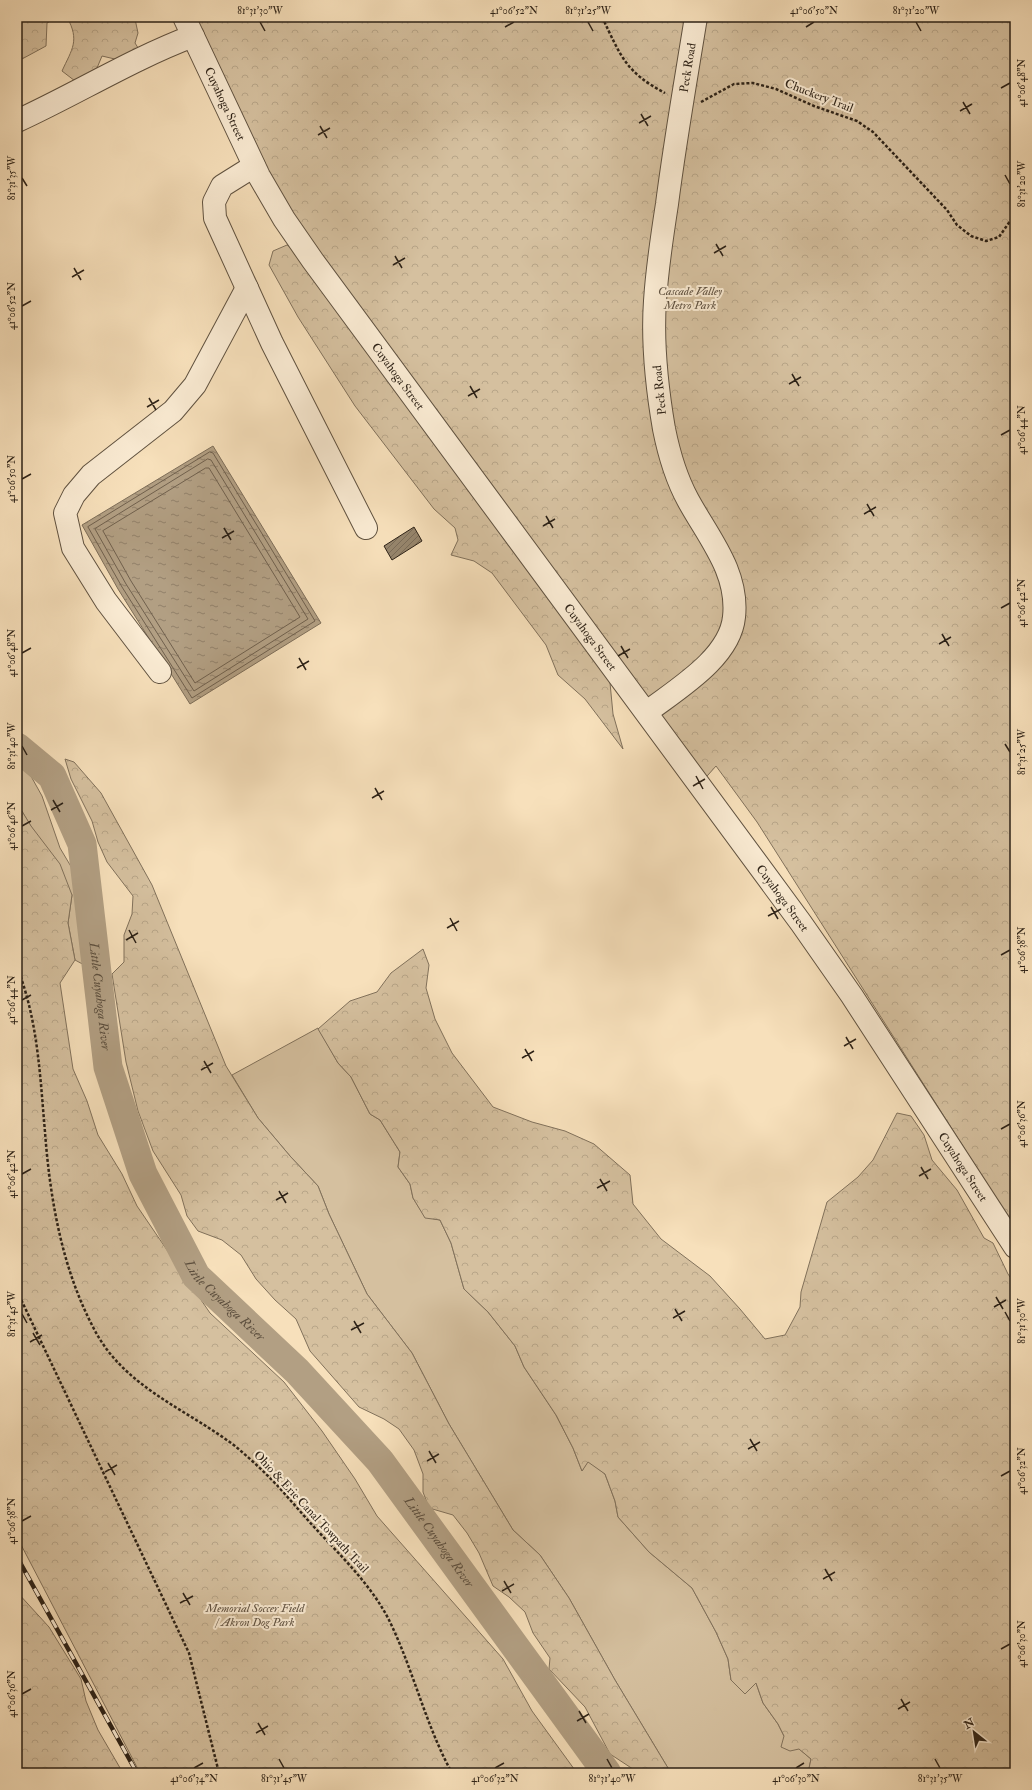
<svg xmlns="http://www.w3.org/2000/svg" width="1032" height="1790" viewBox="0 0 1032 1790" font-family="'IM FELL Double Pica',serif">
	<defs>
		<pattern id="forest-crowns" width="20" height="18" patternUnits="userSpaceOnUse"><rect width="20" height="18" fill="#d5c09f"/><path d="M2 6a3 3 0 1 1 6 0M12 15a3 3 0 1 1 6 0" fill="none" stroke="#b7a588"/></pattern>
		<pattern id="water-ripples" width="26" height="14" patternUnits="userSpaceOnUse"><rect width="26" height="14" fill="#b29f83"/><path d="M2 4q2-2 4 0t4 0M15 11q2-2 4 0t4 0" fill="none" stroke="#91816a"/></pattern>
		<pattern id="building-hatch" width="6" height="6" patternUnits="userSpaceOnUse"><rect width="6" height="6" fill="#96856c"/><path d="M-1 1l2-2M0 6l6-6M5 7l2-2" fill="none" stroke="#7b6c58"/></pattern>
	</defs>
	<rect width="100%" height="100%" fill="#f7e0bb"/>
	<filter id="stains"><feTurbulence type="fractalNoise" baseFrequency=".005" numOctaves="4"/><feColorMatrix values="0 0 0 0 .2 0 0 0 0 .09 0 0 0 0 .02 0 0 0 .5 -.17"/></filter>
	<radialGradient id="worn" r=".72"><stop offset=".6" stop-color="#630" stop-opacity="0"/><stop offset="1" stop-color="#630" stop-opacity=".3"/></radialGradient>
	<!-- grass -->
	<path fill="#d5c09f" stroke="#81715b" d="M17,735L22,760L42,796L60,848L79,880L86,922L88,967L75,960L68,923L72,895L17,803Z
		M318,1028L338,1063L351,1077L370,1114L380,1120L400,1152L398,1167L410,1184L413,1198L425,1217L440,1220L451,1243L464,1289L488,1312L515,1346L524,1367L556,1415L573,1448L582,1471L588,1461L605,1474L615,1501L618,1517L649,1552L692,1588L716,1632L728,1659L731,1680L756,1683L763,1703L778,1724L784,1736L811,1759L808,1773H671L615,1680L569,1598L540,1555L513,1530L449,1424L412,1353L367,1294L329,1214L318,1186L290,1156L258,1118L232,1075Z"/>
	<!-- forest -->
	<path fill="url(#forest-crowns)" stroke="#81715b" d="M17,17H57L47,23L46,46L22,59L17,57Z
		M67,17H139L135,19L138,33L135,43L140,51L119,60L102,56L97,68L75,81L62,71C72,49 80,41 67,17Z
		M184,17H1015V1228L757,822L716,766L700,784L608,662L613,714L623,749L585,699L558,675L546,645L492,573L474,561L451,555L458,540L455,528L434,509L355,406L298,317L269,265L273,251L287,245L312,260Z
		M65,759L74,762L101,793L152,885L226,1066L258,1118L290,1156L318,1186L329,1214L367,1294L412,1353L449,1424L513,1530L540,1555L569,1598L615,1680L671,1773H639L610,1754L585,1707L549,1669L550,1658L533,1633L525,1612L509,1597L493,1586L479,1553L467,1533L453,1515L429,1508L423,1492V1474L414,1450L399,1429L384,1419L359,1407L310,1351L296,1319L275,1300L256,1279L241,1255L222,1240L198,1231L187,1216L181,1195L153,1151L138,1111L126,1062L112,974L124,962V935L132,914L133,896L107,862L98,842L92,821L71,779Z
		M17,803L31,826L60,864L72,895L68,923L75,960L60,983L73,1069L87,1101L98,1135L122,1174L137,1206L210,1313L284,1382L322,1431L355,1479L377,1516L503,1659L532,1711L577,1773H140L17,1537Z
		M423,949L429,965L426,988L435,1019L452,1053L493,1107L532,1122L565,1131L594,1144L630,1175L633,1204L661,1239L710,1276L740,1309L765,1339L785,1335L800,1307L801,1292L827,1202L858,1177L873,1160L897,1113L911,1116L924,1135L932,1160L957,1190L984,1238L993,1243L1008,1274L1015,1284V1773H808L811,1759L799,1749L790,1751L781,1747L784,1736L778,1724L763,1703L756,1683L745,1694L731,1680L728,1659L716,1632L692,1588L649,1552L618,1517L615,1501L605,1474L588,1462L582,1471L573,1448L556,1415L524,1367L515,1346L488,1312L464,1289L451,1243L440,1220L425,1218L413,1198L410,1184L398,1167L400,1152L380,1120L370,1114L351,1077L338,1063L318,1029L350,1001L377,992L391,973Z
		M17,1592L49,1627L81,1679L86,1701L98,1730L123,1773H17Z"/>
	<!-- water -->
	<path fill="url(#water-ripples)" stroke="#7d6d58" d="M213,446L321,623L190,704L118,589L82,525Z"/>
	<g fill="none" stroke-linecap="round" stroke-linejoin="round">
		<!-- shore -->
		<path stroke="#70604d" stroke-width="1" d="M210,452L213,453L315,621L192,698L122,587L88,527Z
			M208,459L211,460L308,619L194,691L126,584L95,529Z
			M206,468H209L300,617L195,683L131,581L103,531Z"/>
		<!-- river -->
		<path stroke="#b29f83" stroke-width="29" id="s1" d="M17,747L52,776L82,844L108,1067L143,1174L196,1276L297,1371L380,1461L607,1773"/>
	</g>
	<!-- building -->
	<path fill="url(#building-hatch)" stroke="#2d2217" d="M414,527L422,541L392,560L384,546Z"/>
	<g fill="none" stroke-linecap="round" stroke-linejoin="round">
		<!-- minor casing -->
		<g stroke="#605240" stroke-width="24">
			<g id="minor">
				<path id="s2" d="M184,17L259,176L284,219L313,261L801,923L852,996L1015,1247"/>
				<path d="M17,121C76,94 132,59 193,36"/>
				<path d="M254,166L222,186L214,202L215,218L272,343L366,528"/>
				<path d="M160,672L106,601L73,548L65,513L74,495L91,475L173,411L195,385L247,288"/>
				<path id="s3" d="M647,712C677,689 730,658 734,617C739,572 708,537 688,500C676,478 669,454 664,429C657,388 652,343 655,301C657,269 662,236 667,204C675,141 686,79 696,17"/>
			</g>
		</g>
		<!-- path -->
		<path stroke="#2d2217" stroke-width="2.5" stroke-dasharray="3 2" stroke-linecap="butt" d="M602,17C621,56 625,72 665,93
			M701,102L734,84L753,83L776,89L814,106L857,121L873,132L947,210L957,225L971,236L986,241L999,237L1015,214
			M17,967C38,1020 40,1076 45,1132C50,1199 62,1268 93,1327C123,1387 185,1408 235,1446C247,1456 259,1467 270,1478C286,1494 300,1512 315,1528C341,1556 370,1584 388,1618C413,1668 425,1724 452,1773
			M17,1291L189,1653L219,1773"/>
		<!-- minor -->
		<use href="#minor" stroke="#faebd3" stroke-width="22"/>
		<!-- rail casing -->
		<g stroke="#2d2217" stroke-width="4.5">
			<path id="rail" d="M17,1557L137,1773"/>
		</g>
		<!-- rail -->
		<use href="#rail" stroke="#faebd3" stroke-width="3" stroke-dasharray="9" stroke-linecap="butt"/>
	</g>
	<!-- ticks -->
	<path fill="none" stroke="#2d2217" stroke-width="1.5" d="M260,22L265,31M588,22L593,31M916,22L921,31M505,27L514,22M806,27L814,22M1001,88L1010,83M963,102L970,114M960,111L972,104M641,114L648,126M639,123L651,116M320,126L327,138M318,135L330,128M1005,175L1010,184M22,178L27,186M716,244L723,256M714,253L726,246M395,256L402,268M393,265L405,258M74,268L81,280M72,277L84,270M22,306L31,301M792,374L799,386M789,384L801,377M470,386L477,398M468,396L480,389M149,398L156,410M147,407L159,400M1001,435L1010,430M22,479L31,474M867,504L874,516M864,514L876,507M546,516L553,528M543,526L555,519M224,528L231,540M222,538L234,531M1001,608L1010,603M942,634L949,646M939,644L951,637M621,646L628,658M22,653L31,648M618,656L630,649M299,658L306,670M297,668L309,661M1005,744L1010,752M22,746L27,755M696,776L703,789M693,786L705,779M375,788L382,800M372,798L384,791M53,800L60,812M51,810L63,803M22,826L31,821M771,907L778,919M768,916L781,909M450,918L457,931M447,928L459,921M129,930L136,943M126,940L138,933M1001,955L1010,950M22,1000L31,995M846,1037L853,1049M844,1046L856,1039M525,1049L532,1061M522,1058L534,1051M204,1061L211,1073M201,1070L213,1063M1001,1129L1010,1124M921,1167L928,1179M22,1174L31,1169M919,1176L931,1169M600,1179L607,1191M597,1188L610,1181M279,1191L286,1203M276,1200L288,1193M996,1297L1003,1309M994,1307L1006,1300M675,1309L682,1321M1005,1312L1010,1321M22,1314L27,1323M673,1318L685,1311M354,1321L361,1333M351,1330L364,1323M33,1333L40,1345M30,1342L42,1335M750,1439L757,1451M748,1449L760,1442M429,1451L436,1463M427,1461L439,1454M108,1463L115,1475M105,1472L117,1465M1001,1476L1010,1471M22,1521L31,1516M825,1569L832,1581M823,1579L835,1572M504,1581L511,1593M502,1591L514,1584M183,1593L190,1605M180,1603L193,1596M1001,1649L1010,1644M22,1694L31,1689M901,1699L908,1711M898,1709L910,1702M579,1711L586,1723M577,1721L589,1714M258,1723L265,1735M256,1733L268,1726M279,1759L284,1768M607,1759L612,1768M935,1759L940,1768M194,1768L203,1763M495,1768L504,1763M796,1768L804,1763"/>
	<g text-anchor="middle" dominant-baseline="central" stroke-width="4" stroke-linejoin="round" paint-order="stroke">
		<!-- street labels -->
		<g font-size="12" fill="#2d2217" stroke="#faebd3">
			<text stroke="none"><textPath href="#s3" startOffset="700">Peck Road</textPath></text>
			<text transform="translate(819 96) rotate(21)">Chuckery Trail</text>
			<text stroke="none"><textPath href="#s2" startOffset="96">Cuyahoga Street</textPath></text>
			<text stroke="none"><textPath href="#s2" startOffset="420">Cuyahoga Street</textPath></text>
			<text transform="translate(660 390) rotate(-96)">Peck Road</text>
			<text stroke="none"><textPath href="#s2" startOffset="744">Cuyahoga Street</textPath></text>
			<text stroke="none"><textPath href="#s2" startOffset="1068">Cuyahoga Street</textPath></text>
			<text stroke="none"><textPath href="#s2" startOffset="1392">Cuyahoga Street</textPath></text>
			<text transform="translate(311 1512) rotate(47)">Ohio &amp; Erie Canal Towpath Trail</text>
		</g>
		<!-- park labels -->
		<g font-size="12" font-style="italic" fill="#5f5140" stroke="#faebd3">
			<text x="690" y="291">Cascade Valley<tspan x="690" dy="14">Metro Park</tspan></text>
			<text x="255" y="1608">Memorial Soccer Field<tspan x="255" dy="14">/ Akron Dog Park</tspan></text>
		</g>
		<!-- water labels -->
		<g font-size="13" font-style="italic" fill="#5c4e3d" stroke="#faebd3">
			<text stroke="none"><textPath href="#s1" startOffset="273">Little Cuyahoga River</textPath></text>
			<text stroke="none"><textPath href="#s1" startOffset="609">Little Cuyahoga River</textPath></text>
			<text stroke="none"><textPath href="#s1" startOffset="933">Little Cuyahoga River</textPath></text>
		</g>
	</g>
	<!-- margin -->
	<rect width="1032" height="1790" fill="none" stroke="#f7e0bb" stroke-width="44"/>
	<!-- north arrow -->
	<g transform="translate(974 1732) rotate(330)" stroke="#faebd3" stroke-width="3" paint-order="stroke">
	<path d="M0-3L7 15L0 10L-7 15Z" fill="#2d2217"/>
	<text y="-6" font-size="11" font-weight="bold" text-anchor="middle" fill="#2d2217">N</text>
	</g>
	<rect x="22" y="22" width="988" height="1746" fill="none" stroke="#2d2217" stroke-width="1.5"/>
	<g font-size="10" text-anchor="middle" fill="#2d2217">
		<text x="260" y="14">81°31'30"W</text>
		<text x="514" y="14">41°06'52"N</text>
		<text x="588" y="14">81°31'25"W</text>
		<text x="814" y="14">41°06'50"N</text>
		<text x="916" y="14">81°31'20"W</text>
		<text transform="translate(1021 83) rotate(-90)" y="4">41°06'48"N</text>
		<text transform="translate(11 178) rotate(-90)" y="4">81°31'35"W</text>
		<text transform="translate(1021 184) rotate(-90)" y="4">81°31'20"W</text>
		<text transform="translate(11 306) rotate(-90)" y="4">41°06'52"N</text>
		<text transform="translate(1021 430) rotate(-90)" y="4">41°06'44"N</text>
		<text transform="translate(11 479) rotate(-90)" y="4">41°06'50"N</text>
		<text transform="translate(1021 603) rotate(-90)" y="4">41°06'42"N</text>
		<text transform="translate(11 653) rotate(-90)" y="4">41°06'48"N</text>
		<text transform="translate(11 746) rotate(-90)" y="4">81°31'40"W</text>
		<text transform="translate(1021 752) rotate(-90)" y="4">81°31'25"W</text>
		<text transform="translate(11 826) rotate(-90)" y="4">41°06'46"N</text>
		<text transform="translate(1021 950) rotate(-90)" y="4">41°06'38"N</text>
		<text transform="translate(11 1000) rotate(-90)" y="4">41°06'44"N</text>
		<text transform="translate(1021 1124) rotate(-90)" y="4">41°06'36"N</text>
		<text transform="translate(11 1174) rotate(-90)" y="4">41°06'42"N</text>
		<text transform="translate(11 1314) rotate(-90)" y="4">81°31'45"W</text>
		<text transform="translate(1021 1321) rotate(-90)" y="4">81°31'30"W</text>
		<text transform="translate(1021 1471) rotate(-90)" y="4">41°06'32"N</text>
		<text transform="translate(11 1521) rotate(-90)" y="4">41°06'38"N</text>
		<text transform="translate(1021 1644) rotate(-90)" y="4">41°06'30"N</text>
		<text transform="translate(11 1694) rotate(-90)" y="4">41°06'36"N</text>
		<text x="194" y="1782">41°06'34"N</text>
		<text x="284" y="1782">81°31'45"W</text>
		<text x="495" y="1782">41°06'32"N</text>
		<text x="612" y="1782">81°31'40"W</text>
		<text x="796" y="1782">41°06'30"N</text>
		<text x="940" y="1782">81°31'35"W</text>
	</g>
	<rect width="100%" height="100%" filter="url(#stains)"/>
	<rect width="100%" height="100%" fill="url(#worn)"/>
</svg>
